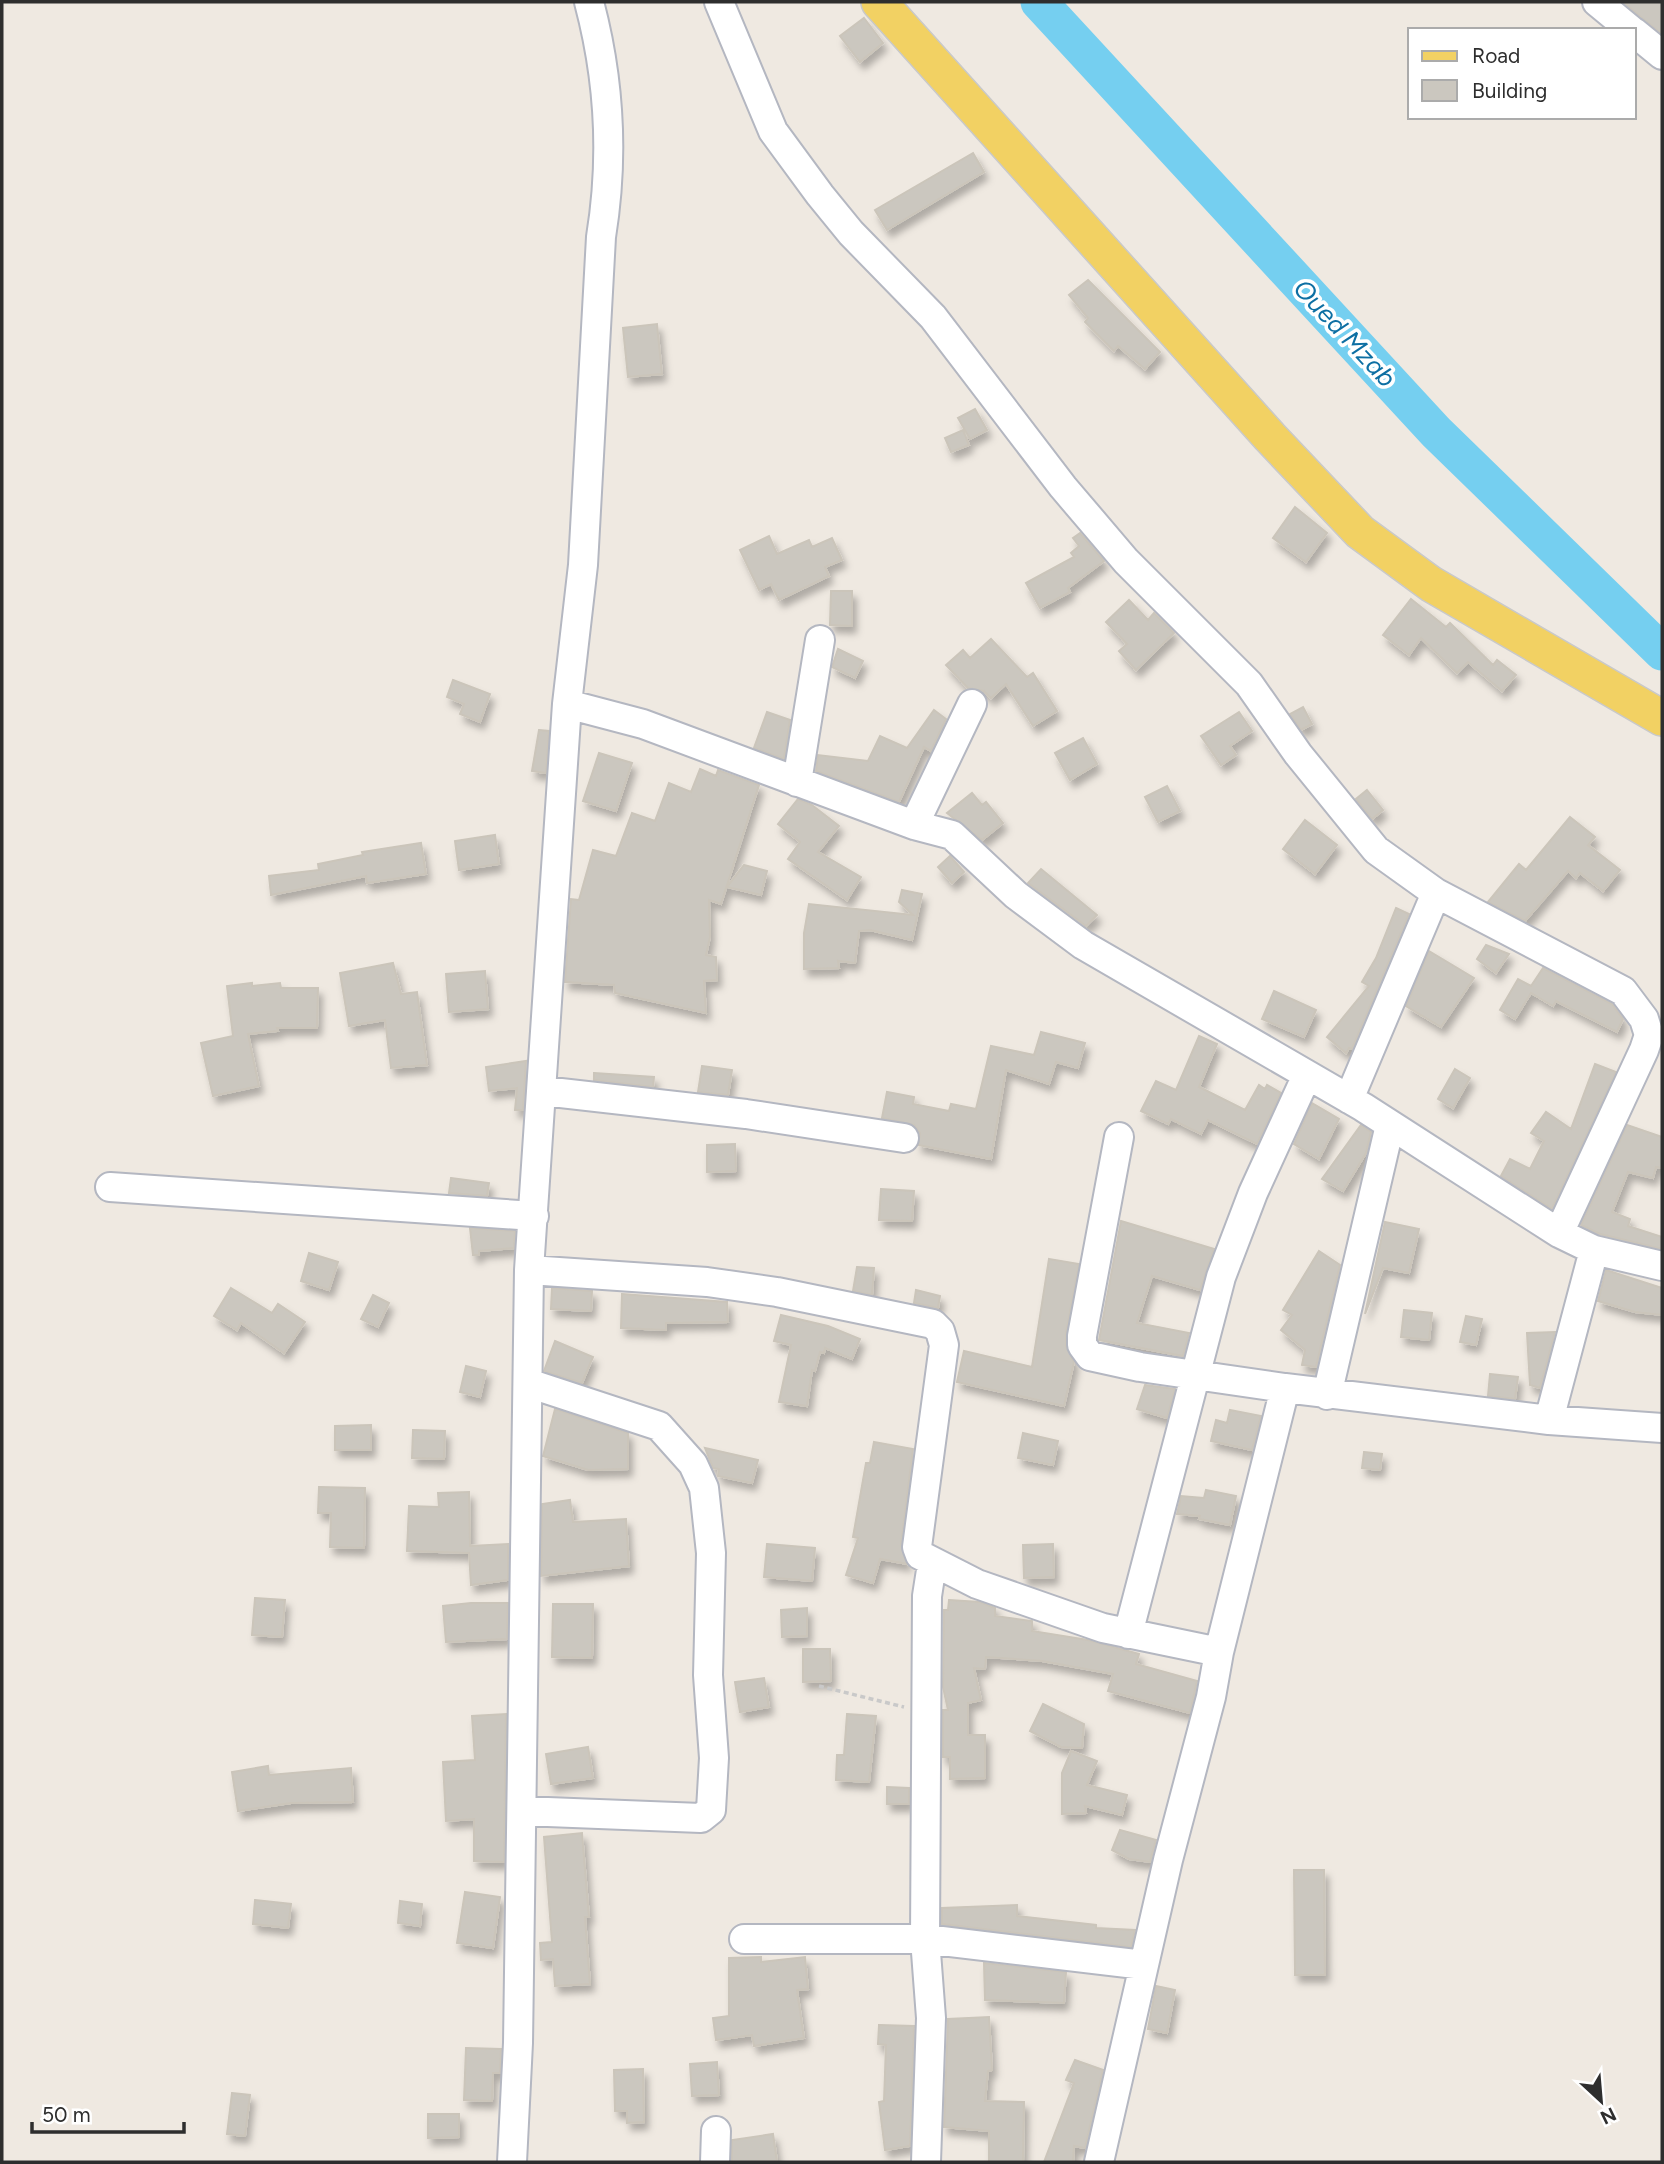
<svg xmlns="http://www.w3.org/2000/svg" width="1664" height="2164" viewBox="0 0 1664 2164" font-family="Figtree,sans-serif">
	<defs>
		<filter id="shadow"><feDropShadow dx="4" dy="7" stdDeviation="3.5" flood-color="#0004"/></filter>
	</defs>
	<rect width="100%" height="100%" fill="#efe9e1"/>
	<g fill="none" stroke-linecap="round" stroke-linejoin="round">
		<!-- river -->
		<path stroke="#75cff0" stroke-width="37" d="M1039,2L1436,432L1662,652"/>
	</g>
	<!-- building -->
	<path fill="#cbc7bf" stroke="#cbc5ba" stroke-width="2" filter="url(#shadow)" d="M1623,2H1662V34L1642,18Z
		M864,18L883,43L860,62L840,36Z
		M973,153L984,172L887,230L875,210Z
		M1088,280L1160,352L1145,369L1118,346L1114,351L1085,322L1088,318L1069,295Z
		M657,324L662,374L628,377L623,328Z
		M975,409L987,430L970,439L958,418Z
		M963,430L969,445L951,452L945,438Z
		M1295,507L1327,533L1306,562L1273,538Z
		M1080,533L1104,561L1068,588L1070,592L1040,608L1026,583L1074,557L1071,553L1079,546L1073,538Z
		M769,536L777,554L809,540L812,547L832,538L842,560L825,567L829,576L779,600L771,584L759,590L740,550Z
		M831,591H852V626L830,625Z
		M1411,599L1446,627L1450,623L1493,665L1497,660L1516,675L1502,691L1468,662L1457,673L1421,638L1409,655L1383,635Z
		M1129,600L1148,620L1154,613L1174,633L1136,670L1119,651L1127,644L1106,622Z
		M991,639L1027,677L1033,673L1057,711L1033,726L1006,684L991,698L984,691L968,688L946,665L963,650L970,658Z
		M838,649L863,661L855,678L832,667Z
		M453,680L490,694L480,722L460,714L464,704L447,697Z
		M1303,707L1312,724L1301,730L1290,714Z
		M934,710L946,719L931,751L924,747L899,802L816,771L818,755L868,761L880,736L907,748Z
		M767,712L790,720L784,759L754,748Z
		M1239,712L1252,731L1230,746L1236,755L1221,765L1201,736Z
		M539,730L549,731L546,773L532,771Z
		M1083,738L1097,764L1070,780L1055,753Z
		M599,753L632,763L616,811L583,801Z
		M700,769L716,776L718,770L759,785L721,904L709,900L710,937L706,955L716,957L717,980L704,981L706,1013L615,993L614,985L565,982L571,899L579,900L593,850L616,856L632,813L655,821L669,783L691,792Z
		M1167,786L1180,811L1158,822L1145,797Z
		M1367,790L1383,810L1372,819L1356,799Z
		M972,793L982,805L986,802L1003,823L982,840L947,813Z
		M798,799L812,805L839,826L818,852L861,877L847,900L788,859L800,842L778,824Z
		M1570,817L1595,837L1588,845L1620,870L1603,891L1580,873L1576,878L1568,871L1525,921L1488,902L1519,864L1526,870Z
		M1305,820L1337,845L1315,874L1283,849Z
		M495,835L499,864L459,870L455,841Z
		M421,843L426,874L367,883L366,876L271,895L269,876L319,870L318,864L363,855L362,852Z
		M950,856L964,872L952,883L938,867Z
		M744,865L767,871L761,895L727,887Z
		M1041,869L1097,915L1086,926L1028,883Z
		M902,890L922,894L912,940L870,930L859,931L855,963L838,961L839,968L804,969V933L809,904L913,915L899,902Z
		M1396,908L1409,914L1352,1049L1349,1048L1346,1053L1327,1037L1369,986L1362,982L1376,958Z
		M1486,945L1509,954L1496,973L1477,959Z
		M1429,951L1474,978L1441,1027L1406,1006Z
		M393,963L401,994L417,992L427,1065L391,1068L385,1020L349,1026L340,973Z
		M1543,968L1612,1004L1623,1019L1617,1032L1556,1001L1553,1006L1531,993L1515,1019L1500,1010L1518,979L1531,986Z
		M485,971L488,1009L449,1012L446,974Z
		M252,983V986L280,983L281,988H318L317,1028H277L278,1031L248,1034L259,1086L213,1096L201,1043L233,1036L227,986Z
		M1274,991L1316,1010L1304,1037L1262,1019Z
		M1041,1032L1085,1043L1078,1068L1056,1062L1049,1084L1006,1070L991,1159L918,1145L920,1133L914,1125L882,1118L887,1092L914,1097L913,1104L949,1111L951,1104L976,1109L991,1046L1034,1055Z
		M1199,1036L1217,1044L1199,1087L1245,1110L1259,1085L1265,1089L1267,1085L1281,1093L1257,1144L1208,1120L1201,1134L1171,1119L1168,1124L1141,1111L1156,1081L1176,1090Z
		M526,1061L523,1110H515L517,1088L489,1091L486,1067Z
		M1595,1064L1616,1072L1552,1209L1501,1176L1510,1159L1530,1169L1544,1141L1531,1133L1546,1112L1571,1129Z
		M702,1066L732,1070L728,1095L698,1092Z
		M1455,1069L1470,1078L1453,1108L1438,1099Z
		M594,1073L654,1077L653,1087L594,1080Z
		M1312,1103L1339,1119L1319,1159L1294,1144Z
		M1361,1125L1371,1132L1366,1153L1343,1191L1322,1179Z
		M1627,1125L1662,1137V1168L1656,1167L1653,1178L1628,1172L1612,1212L1630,1219L1628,1226L1662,1237V1249L1600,1234L1581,1225Z
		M735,1144L736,1171L707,1172V1145Z
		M451,1178L489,1183L487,1196L449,1193Z
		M881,1189L914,1191L912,1221L879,1220Z
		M1121,1221L1214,1249L1200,1290L1152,1276L1137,1323L1189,1333L1183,1356L1099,1340Z
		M1385,1222L1419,1229L1409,1273L1383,1268L1365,1314Z
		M470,1228L515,1231L514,1248L479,1251V1255H473Z
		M1319,1251L1340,1265L1316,1367L1302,1365L1305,1350L1281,1330L1292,1315L1283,1310Z
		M309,1253L338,1262L329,1290L301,1281Z
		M1049,1259L1079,1264L1066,1333V1346L1074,1362L1064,1406L957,1382L964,1351L1032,1367Z
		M857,1267L874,1268L872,1295L853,1291Z
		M1606,1270L1662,1288V1315L1635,1312L1598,1301Z
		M231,1288L272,1313L278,1304L305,1322L284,1353L241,1323L237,1330L214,1316Z
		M552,1288L592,1291L591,1311L551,1309Z
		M916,1290L940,1296L938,1308L914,1303Z
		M622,1294L727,1302L728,1322L666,1323V1330L621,1328Z
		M373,1295L389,1303L378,1327L361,1319Z
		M1404,1310L1432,1313L1429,1340L1401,1337Z
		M781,1315L828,1326L860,1339L852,1359L825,1348L824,1353L820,1352L815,1371L812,1370L807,1406L779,1402L791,1345L774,1341Z
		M1466,1316L1482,1319L1476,1345L1460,1342Z
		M1555,1332L1540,1388L1530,1385L1527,1333Z
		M555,1341L593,1357L582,1383L544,1371Z
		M466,1366L486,1371L480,1397L460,1392Z
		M1490,1374L1518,1377L1515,1399L1488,1396Z
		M1145,1385L1175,1389L1167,1418L1137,1409Z
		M555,1409L628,1433V1469L588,1470L543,1456Z
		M1230,1410L1261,1416L1252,1450L1211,1441L1216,1420L1227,1423Z
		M371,1425V1450H335V1426Z
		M413,1430L445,1431L444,1459L412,1458Z
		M1023,1433L1058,1441L1053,1465L1018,1458Z
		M874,1442L913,1449L901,1545L907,1564L880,1559L873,1583L846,1575L858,1538L853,1537L866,1463H870Z
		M705,1448L758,1460L752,1483L718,1476L719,1469L713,1468Z
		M1364,1452L1382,1454L1380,1470L1362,1468Z
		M319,1487L365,1488L364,1548L330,1547L331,1513H318Z
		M1206,1490L1236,1496L1230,1525L1199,1519L1200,1516L1177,1514L1181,1496L1204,1498Z
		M469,1492L470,1546L508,1544V1580L471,1585L469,1553L407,1551L409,1506L439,1507L438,1493Z
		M570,1500L573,1522L626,1519L629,1566L541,1576L542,1504Z
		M767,1544L815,1548L812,1581L764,1577Z
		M1053,1544L1054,1577L1024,1578L1023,1545Z
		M255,1598L285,1600L282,1637L252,1635Z
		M949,1600L980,1602L995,1608V1616L1032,1621V1631L1088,1640L1139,1654L1136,1664L1197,1681L1190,1713L1108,1691L1113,1674L1042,1661L986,1657L985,1669L974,1668L981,1700L968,1703V1735H985V1778L950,1779V1757H943V1710H948L943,1687L944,1610H948Z
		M471,1603H508L507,1639L446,1642L443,1606Z
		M553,1604H593L592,1658L552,1657Z
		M807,1608V1636L782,1637L781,1610Z
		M803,1649H830L831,1681L803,1682Z
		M764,1678L769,1707L740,1712L735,1682Z
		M1043,1704L1084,1724L1082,1748L1061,1747L1030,1731Z
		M506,1714L504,1862L474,1861V1819L446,1821L443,1762L475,1760L472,1716Z
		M847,1714L876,1716L869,1782L836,1780L837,1755H844Z
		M588,1747L593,1778L551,1784L546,1754Z
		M1071,1751L1097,1761L1087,1785L1127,1795L1122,1815L1085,1806L1086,1813L1062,1814V1773Z
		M268,1766L269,1775L351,1768L353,1802L291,1803L238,1811L232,1772Z
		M887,1787L909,1788V1804H887Z
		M1120,1830L1156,1840L1150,1862L1129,1859L1112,1850Z
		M582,1833L589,1917H585L590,1984L555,1986L553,1959L541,1960L540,1943L552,1942L544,1837Z
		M1294,1870H1324L1325,1975H1295Z
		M465,1892L500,1897L493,1948L457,1943Z
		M255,1900L291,1904L288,1928L253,1924Z
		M400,1901L422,1904L420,1926L398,1923Z
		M1017,1905V1916L1096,1925V1928L1135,1930L1131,1947L942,1924V1908Z
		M761,1957V1962L805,1957L808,1989L797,1990L804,2038L754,2046L752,2035L716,2040L713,2018L729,2016V1958Z
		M984,1963L1066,1972L1064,2003L985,2000Z
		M1156,1986L1175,1990L1167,2033L1148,2029Z
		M989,2017L992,2070L988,2071L985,2101L1024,2102L1023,2162H989V2131L944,2127L948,2019Z
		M879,2025L914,2026L910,2146L885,2150L879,2102L884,2101L886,2045L878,2044Z
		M466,2048L501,2049L500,2073H493L492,2101L464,2100Z
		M1075,2060L1103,2070L1085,2148L1074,2146L1073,2162H1044L1074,2083L1066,2080Z
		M717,2062L719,2095L692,2096L690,2064Z
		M643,2069L644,2122L627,2123V2111H615L614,2070Z
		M232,2093L250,2095L245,2136L227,2134Z
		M428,2114H459V2137L428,2138Z
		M773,2134L777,2161L732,2162V2140Z"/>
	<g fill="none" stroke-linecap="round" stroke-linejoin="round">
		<!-- minor casing -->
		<g stroke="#b4b7c1" stroke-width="32">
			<path id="minor" d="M719,2L773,131L820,195L851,233L933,317L1063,487L1126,561L1249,684L1298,754L1376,850L1436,893L1623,991L1644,1019L1649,1035L1644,1050L1559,1233
				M1597,2L1631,30
				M1634,32L1662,55
				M567,704L643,724L914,825L952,835L1016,895L1083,945L1363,1107L1559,1233L1594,1250L1662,1266
				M797,782L820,640
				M914,825L972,704
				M543,1091L746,1114L904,1138
				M1349,1099L1436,893
				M1119,1137L1082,1336V1345L1090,1356L1140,1367L1285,1388
				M110,1187L534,1216
				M529,1270L707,1282L777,1292L933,1324L940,1331L944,1345L917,1547L920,1555L977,1584L1103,1628L1219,1652
				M1327,1395L1390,1125
				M1549,1420L1594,1250
				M1128,1634L1221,1277L1253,1193L1307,1075
				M522,1811L701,1818L711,1810L714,1758L708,1675L711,1553L704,1488L693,1464L659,1426L528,1383
				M744,1939H925L1144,1965
				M512,2162L518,2043L529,1270L567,704L583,565L601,237C614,157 610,81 589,2
				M715,2162L716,2131
				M926,2162L931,2018L925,1939L927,1596L932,1564
				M1099,2162L1168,1860L1211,1697L1219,1652L1285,1388L1549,1420L1662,1428"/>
		</g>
		<!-- major casing -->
		<g stroke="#c9c9c9" stroke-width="38">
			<path id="major" d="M879,2L1270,437L1360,532L1431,584L1662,718"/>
		</g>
		<!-- path -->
		<path stroke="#c9c9c9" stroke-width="3.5" stroke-dasharray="5 3.5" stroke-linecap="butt" d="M819,1686L904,1707"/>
		<!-- minor -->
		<use href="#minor" stroke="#fff" stroke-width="28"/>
		<!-- major -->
		<use href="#major" stroke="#f2d163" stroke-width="35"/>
	</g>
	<g text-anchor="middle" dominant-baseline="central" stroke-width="7" stroke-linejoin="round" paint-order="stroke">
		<!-- water labels -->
		<g font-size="26" font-style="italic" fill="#0d6fa3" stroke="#fff">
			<text transform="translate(1345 333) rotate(47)">Oued Mzab</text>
		</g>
	</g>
	<!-- border -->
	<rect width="1664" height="2164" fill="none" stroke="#2e2e2e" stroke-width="7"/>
	<!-- legend -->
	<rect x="1408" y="28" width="228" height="91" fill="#ffffff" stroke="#ababab" stroke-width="2"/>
	<rect x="1422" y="51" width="35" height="10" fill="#f2d163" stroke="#ababab" stroke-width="2"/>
	<text x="1472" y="63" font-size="21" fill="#2e2e2e">Road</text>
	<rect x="1422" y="80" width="35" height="21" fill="#cbc7bf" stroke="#ababab" stroke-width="2"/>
	<text x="1472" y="98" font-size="21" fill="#2e2e2e">Building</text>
	<!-- north arrow -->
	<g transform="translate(1601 2101) rotate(154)" stroke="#ffffff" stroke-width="5" paint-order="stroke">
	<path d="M0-5L12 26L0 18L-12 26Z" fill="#2e2e2e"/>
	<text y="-10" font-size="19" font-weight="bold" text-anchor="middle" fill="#2e2e2e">N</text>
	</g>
	<!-- scale -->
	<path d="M32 2122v10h152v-10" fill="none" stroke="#2e2e2e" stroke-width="3.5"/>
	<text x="42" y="2122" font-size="21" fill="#2e2e2e" stroke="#ffffff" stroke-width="5" paint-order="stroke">50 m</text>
</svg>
